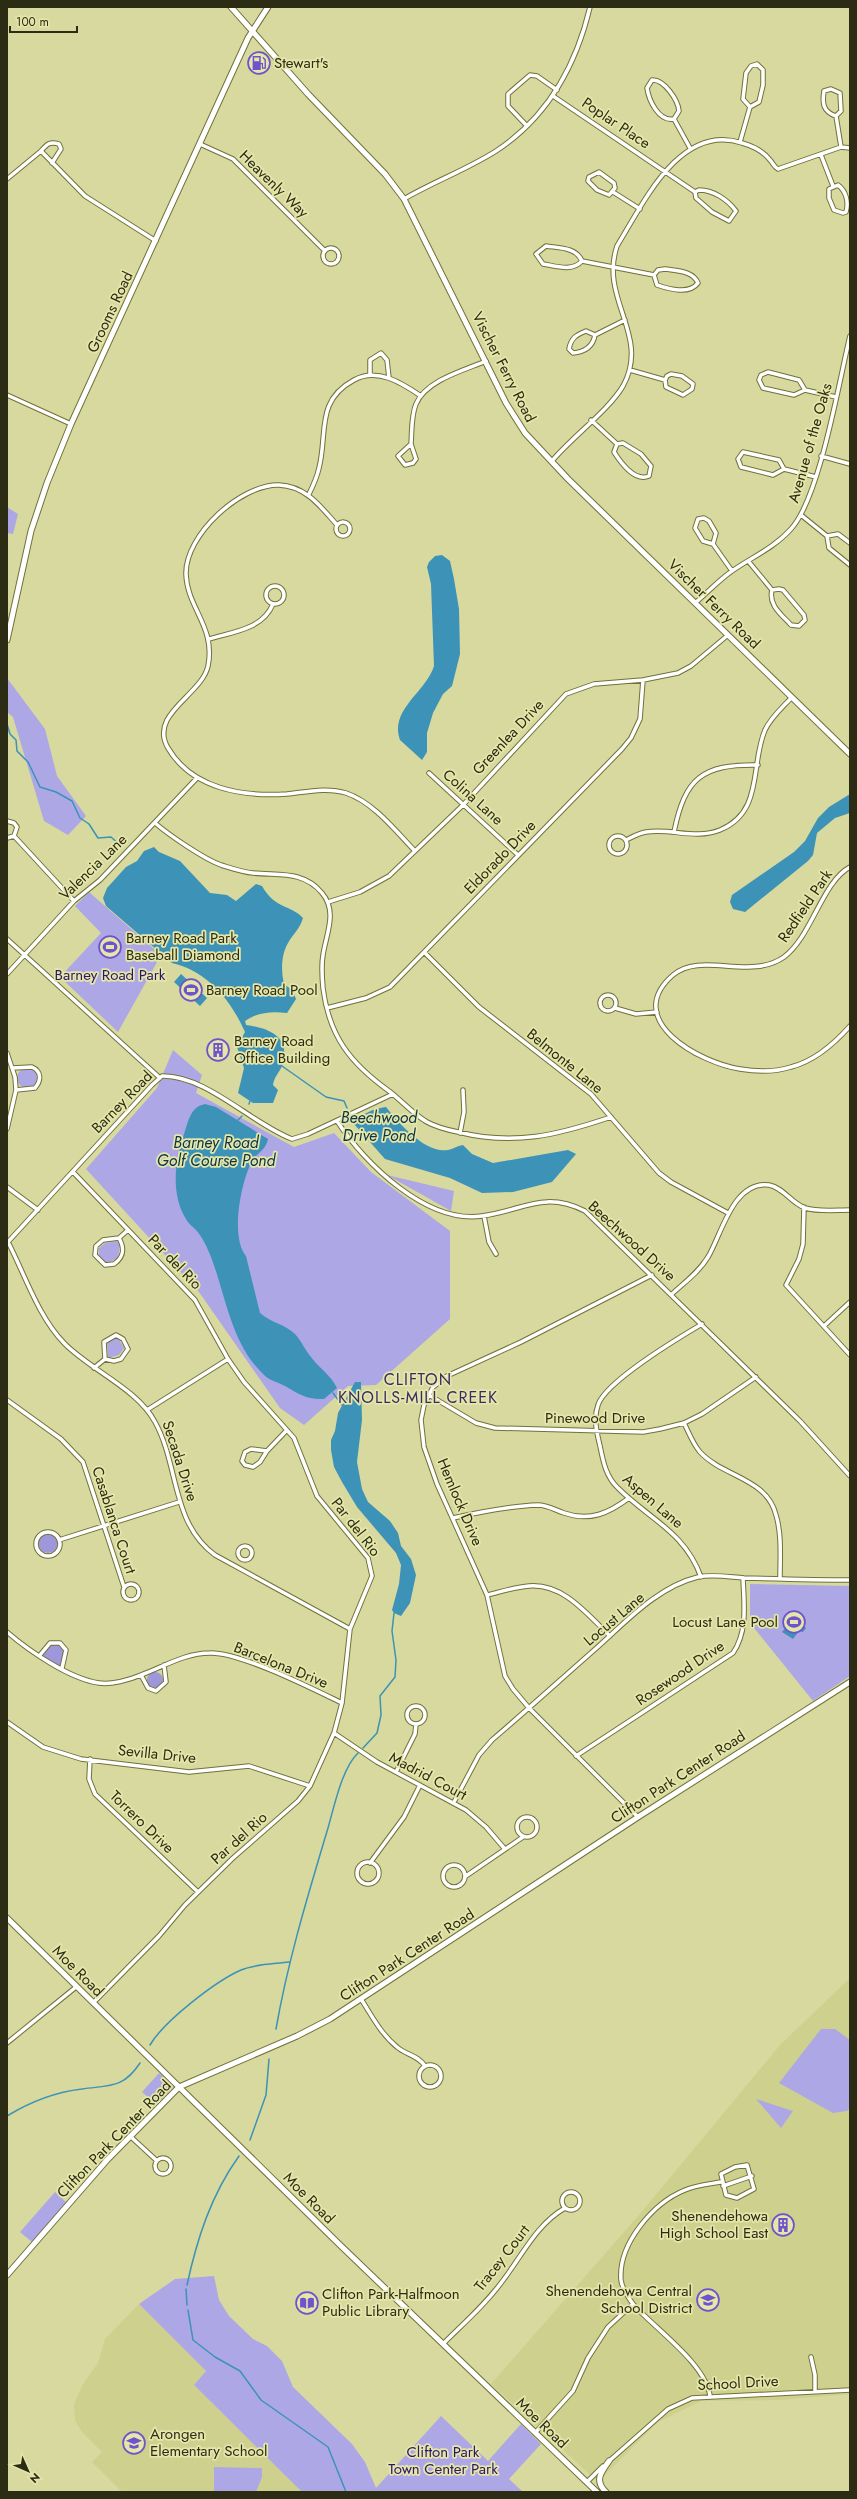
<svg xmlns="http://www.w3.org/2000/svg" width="857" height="2499" viewBox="0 0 857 2499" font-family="Jost,sans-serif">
	<rect width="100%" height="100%" fill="#d7d99e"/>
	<!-- built -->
	<path fill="#ced08e" d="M850,1978V2394L778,2400L701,2401L658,2422L598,2482L491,2384L639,2215L780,2045Z
		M139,2304L206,2371L194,2385L302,2492H122L92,2462L102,2452L82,2432L75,2420L74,2404L83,2384L98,2363L105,2339Z"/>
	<!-- green -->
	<path fill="#aea7e5" d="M7,507L18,514L13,534L7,533Z
		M7,678L45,729L57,776L86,816L68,835L44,821L13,717L7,712Z
		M89,892L161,955L118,1032L60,977L101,933L75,906Z
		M173,1050L202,1075L196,1093L294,1147L334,1133L371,1172L450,1231V1319L376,1385L348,1386L304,1425L280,1408L199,1292L86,1169L157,1088Z
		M17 1078a10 10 0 1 1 20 0a10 10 0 1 1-20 0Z
		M387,1175L454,1191L451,1211Z
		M117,1241L120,1245L118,1258L105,1264L99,1255V1248L105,1243Z
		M112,1338H118L124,1348L119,1355L108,1358L107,1342Z
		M750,1584L850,1586V1676L813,1701L750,1623Z
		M821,2029H835L850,2040V2108L847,2111L833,2113L779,2083Z
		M159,2073L174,2087L156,2104L142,2092Z
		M756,2099L793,2111L781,2128Z
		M55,2192L67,2203L32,2242L20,2232Z
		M214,2276L219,2300L229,2316L253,2339L267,2346L282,2361L293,2387L352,2444L365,2462L376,2488L441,2416L488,2461L521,2424L541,2444L509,2479L523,2492H302L194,2385L206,2371L139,2304L175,2279Z
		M214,2467L262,2468V2477L256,2492H214Z"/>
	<!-- forest -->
	<path fill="#9f97db" d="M38 1543a10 10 0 1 1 20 0a10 10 0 1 1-20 0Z
		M60,1643L66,1650L62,1668L40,1655L47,1645Z
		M147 1680a8 8 0 1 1 16 0a8 8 0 1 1-16 0Z"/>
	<!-- water -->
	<path fill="#3c93b7" d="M442,555L450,561L454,579L459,609L460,654L452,686L443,694L433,713L427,733V752L422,760L400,740C389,710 426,692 434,666L431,584L427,567L429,562L435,556Z
		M850,794V813L835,818L817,833L813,855L808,861L745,912L733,909L730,902L732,895L794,852L805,841L818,818L829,807Z
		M154,847L159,852L180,861L210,893L227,895L236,901L256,884L262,886C276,910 290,904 303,918C300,929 293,934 288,943C281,955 281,971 284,984L292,990L296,999L287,1013C272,1011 258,1012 245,1021L246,1025C269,1028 292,1037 282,1066C279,1073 274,1077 273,1085L278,1090L273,1103H253L238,1093L244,1068L237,1047L245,1032C231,1000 207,971 172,963L106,906L103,898L107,888L126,867L137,861L144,851Z
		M181,974L207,998L200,1006L174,982Z
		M205,1104L216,1107L268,1139C266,1150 257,1153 252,1161C241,1182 230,1237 246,1256L260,1313C271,1323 285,1324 295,1334C301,1340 305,1350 311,1357C319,1368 331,1375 337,1388L324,1399C307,1400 299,1394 285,1386C278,1382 270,1381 264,1375C231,1344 226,1296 211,1257C207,1247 203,1238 196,1230C193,1227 188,1223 186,1219C170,1193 175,1159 185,1131C189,1119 191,1107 205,1104Z
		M386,1107C398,1122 425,1154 448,1150C453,1149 457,1146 463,1145L472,1154L493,1163L568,1150L576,1154L552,1182L513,1192L482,1193L450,1178L385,1159L354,1124C362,1113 373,1109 386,1107Z
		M355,1382H361L362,1420L357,1462L362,1489L368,1502L390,1521L398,1533L401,1546L411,1559L416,1575L410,1603L401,1616L394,1613L392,1610L399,1584L401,1565L396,1553L357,1507L342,1482L334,1467L331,1450V1440L335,1431L338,1413Z
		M796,1620L806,1628L803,1632L799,1631L793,1639L782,1632L786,1627L790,1628Z"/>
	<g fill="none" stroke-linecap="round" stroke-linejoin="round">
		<!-- stream -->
		<path stroke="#3c93b7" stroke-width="1.5" d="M7,724L10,734L16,740L17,751L28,762L40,787L56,792L72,801L80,818L89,824L98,838L111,837L120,845
			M282,1066L326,1097L344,1101L347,1108
			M249,1104L250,1101
			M353,1117L357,1120
			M238,1120L242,1116
			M333,1393L342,1405
			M363,1748L377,1733L381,1715L380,1696L395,1677L396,1660L392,1631L394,1613
			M276,2029C288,1960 308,1895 328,1828C334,1807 342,1768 358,1753
			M150,2045C164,2021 216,1981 241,1970C255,1964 274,1964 289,1962
			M7,2116C30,2102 56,2092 82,2089C109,2085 123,2089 140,2063
			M250,2140L266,2095L269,2059
			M187,2285C197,2239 211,2195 239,2156
			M186,2289L187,2305
			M188,2310L193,2340L215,2357L240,2371L261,2400L328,2447L346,2492"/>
		<!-- street casing -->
		<g stroke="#71713a" stroke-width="5.5">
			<path id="street" d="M757,64L763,70V85L759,102L750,107L743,99L746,73L751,66Z
				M652,80C664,79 678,100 679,111L674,119C659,122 649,101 647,88Z
				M831,89L840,93L841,111L836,116C823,112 822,103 824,91Z
				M553,96L695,192
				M836,116L841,147
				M674,119L690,148
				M527,126L508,106V94L530,75L537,76L557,90
				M740,142L750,107
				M200,144L233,159L325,251
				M41,151C47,144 50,141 59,144L61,149L52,163
				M821,155L833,186
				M599,172L614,183L615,188L609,195L597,190L588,181L589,177Z
				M7,179L41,151L85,196L156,241
				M838,185C846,191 849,202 846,212L843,213L834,210L829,198V189Z
				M699,190C713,190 727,199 736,211L729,221L712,212L696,198L695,192Z
				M613,192L640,209
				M404,199C433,182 468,169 496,151C548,117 576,66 590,7
				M546,246C559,248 576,247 582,261C572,272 556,266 543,264L536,254Z
				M323 256a8 8 0 1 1 16 0a8 8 0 1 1-16 0Z
				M582,261L654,275
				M665,269C678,271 693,271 698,283C689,295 669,289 657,285L654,275L658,270Z
				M586,331L595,335C593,346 585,352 573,353L569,349C571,338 576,335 586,331Z
				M595,335L625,320
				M630,370L665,380
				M768,372L799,380L805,390L794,395L763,388L759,380L761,375Z
				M671,374L682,376L693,384L692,389L683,395L666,387L665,380L667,376Z
				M370,375V360L381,353L387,360L389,378
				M805,390L836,397
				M7,395L71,424
				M591,420L617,444
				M623,443L641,454L651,466L649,476C635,482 621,463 614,452L617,444Z
				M411,444C412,431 411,416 416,404C426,380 465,370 486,361
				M411,444L416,459L413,463L405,465L398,456Z
				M743,452L779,460L784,469L773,475L741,467L738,459Z
				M821,456L850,464
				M552,461C571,438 609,410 623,386C651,335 599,300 617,246C643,204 680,122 742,143C753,146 763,151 770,160C773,163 774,167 778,169L841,147L850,148
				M784,469L816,477
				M309,494C313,486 317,477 319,468C328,433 315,401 354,380C377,367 402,383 421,396
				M801,515L827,536
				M704,518L709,521L716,533L713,544L703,541L695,528L698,519Z
				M336 529a7 7 0 1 1 14 0a7 7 0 1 1-14 0Z
				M337,525C321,507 306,486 279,485C241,484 185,535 186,574C187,608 216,627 208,666C202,695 148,714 168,748C192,789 243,797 287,794C306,792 327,787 346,793C373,802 395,830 414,850
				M850,543L838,534L827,536L829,548L850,565
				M713,544L732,571
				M749,562L772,590
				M266 595a9 9 0 1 1 18 0a9 9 0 1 1-18 0Z
				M779,589L783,590L804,615L805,620L799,626L791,625C782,615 768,605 772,590Z
				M695,603C707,593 719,580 732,571C752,557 774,548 791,529C820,497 839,381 850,336
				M209,639C233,632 263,629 273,604
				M429,773L518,855
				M7,821L14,823L17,827L14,836L7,838
				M155,823C169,835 204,859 221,865C231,868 242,872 253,873C278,876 303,870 322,893C338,912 326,934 323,955C321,966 322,977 323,988C329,1036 350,1063 389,1091C402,1101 413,1114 427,1122C436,1127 448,1130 458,1132C514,1146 558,1135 611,1117
				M674,832C685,778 702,764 758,765
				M14,836L74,901
				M609 845a9 9 0 1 1 18 0a9 9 0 1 1-18 0Z
				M626,840C632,837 639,833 646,832C672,828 695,840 720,830C764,812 750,765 765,730C771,717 783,707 792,697
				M850,867C822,882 812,936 784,957C750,981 701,951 673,975C621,1020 700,1063 740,1069C757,1072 775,1072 791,1067C815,1061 834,1044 850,1026
				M328,902L360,892L389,876L463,805L566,694L594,684L643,680L678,673L691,666L728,635
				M7,939L160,1078
				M425,953L479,1007L591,1094L659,1173L671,1182L728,1213
				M7,974L74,901L100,880L197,778
				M600 1003a8 8 0 1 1 16 0a8 8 0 1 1-16 0Z
				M327,1008L366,998L390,987L622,749L631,738L640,719L643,680
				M615,1008L636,1014L657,1012
				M7,1053L15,1077L16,1090
				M337,1121C365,1164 427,1224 482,1216C522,1211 543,1190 585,1211L800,1421L850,1476
				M7,1129L16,1090L35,1088C42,1080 41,1071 32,1067L12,1068
				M460,1133L464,1112L463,1090
				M73,1172L195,1300L228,1359L244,1382L294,1438L317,1496L368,1558L372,1576L350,1629L342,1703L334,1733L310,1786L298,1801L233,1858L185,1905L159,1936L93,2003
				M7,1187L38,1210
				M804,1207L803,1244L799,1259L786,1285L850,1355
				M484,1216L489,1242L496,1254
				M119,1238C125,1249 124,1257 114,1264L105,1265L95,1255L96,1246L103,1240Z
				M119,1238L128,1230
				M8,1242C25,1275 38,1316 64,1343C90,1370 138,1389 155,1422C179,1465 171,1523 215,1555L350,1629
				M7,1243L152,1085L162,1076C206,1075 252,1124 292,1139L308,1134L393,1094
				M672,1294C685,1282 699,1272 708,1257C721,1236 733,1180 769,1185C784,1188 791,1203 805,1208C818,1212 836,1210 850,1210
				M824,1326L850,1302
				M116,1335L123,1339L128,1349L121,1359L114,1361L105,1359L104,1342Z
				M94,1368L105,1359
				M429,1395L476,1423L495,1428L643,1432L660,1429L684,1423L702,1414L756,1377
				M7,1400L61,1439L83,1462L124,1587
				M147,1410L228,1359
				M684,1423C689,1433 693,1444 700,1452C723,1477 767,1478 776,1515C782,1535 780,1558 780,1579
				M251,1449L267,1451L260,1462L253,1467L245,1465L242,1461L245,1452Z
				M267,1451L287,1430
				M453,1518C480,1512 509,1506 538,1505C547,1505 555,1510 564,1513C590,1522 609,1513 629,1498
				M36 1544a12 12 0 1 1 24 0a12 12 0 1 1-24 0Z
				M59,1540L179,1502
				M238 1553a7 7 0 1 1 14 0a7 7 0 1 1-14 0Z
				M701,1577C685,1532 649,1519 618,1488C606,1477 603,1461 600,1446C597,1433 593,1419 598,1405C605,1382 680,1337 702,1324
				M123 1592a8 8 0 1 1 16 0a8 8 0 1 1-16 0Z
				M487,1595C500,1592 515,1587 529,1586C563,1583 587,1614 610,1636
				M7,1632C29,1651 70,1679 99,1683C111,1685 129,1680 141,1675C163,1667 185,1653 210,1653C240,1652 313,1689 342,1703
				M40,1655L50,1643H60L66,1650L62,1668
				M141,1675L148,1688L156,1691L166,1682L164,1665
				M407 1715a9 9 0 1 1 18 0a9 9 0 1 1-18 0Z
				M7,1722L43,1747L81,1759L189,1772L249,1766L310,1786
				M334,1733L377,1762L466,1810L486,1827L504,1848
				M576,1756L733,1653C748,1631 744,1604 743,1578
				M90,1759L89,1779L95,1794L198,1892
				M396,1772L415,1734L416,1724
				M454,1802L479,1755L492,1740C526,1711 559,1681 592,1652C623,1625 656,1587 698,1577C713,1574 729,1577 744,1578C779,1579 814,1580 850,1580
				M517 1827a10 10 0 1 1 20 0a10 10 0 1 1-20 0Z
				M638,1817L529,1708L513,1689L505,1676L487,1595L437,1484L424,1447L421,1420L424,1405L433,1387L447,1376L521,1342L652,1275
				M357 1873a11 11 0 1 1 22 0a11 11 0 1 1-22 0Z
				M370,1863L404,1817L420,1785
				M443 1876a11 11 0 1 1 22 0a11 11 0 1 1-22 0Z
				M466,1876L523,1837
				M361,1999C372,2016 381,2034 397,2047C406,2055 418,2055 425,2066
				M7,2043L76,1987
				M419 2076a11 11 0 1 1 22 0a11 11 0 1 1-22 0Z
				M130,2136L156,2160
				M155 2166a8 8 0 1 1 16 0a8 8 0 1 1-16 0Z
				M747,2165L754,2189L737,2198L726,2195L721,2174L735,2167Z
				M723,2186L752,2176
				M562 2201a9 9 0 1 1 18 0a9 9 0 1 1-18 0Z
				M633,2304C628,2297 622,2289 621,2280C618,2244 653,2203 685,2190C696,2185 710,2184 721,2182
				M443,2344C464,2323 487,2303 504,2279C523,2254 537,2224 565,2208
				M811,2357L815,2375V2391
				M535,2433L573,2391L588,2358L608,2327L633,2304C654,2328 706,2364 710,2396
				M608,2462L668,2409L692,2398L850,2390
				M587,2482L603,2466"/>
		</g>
		<!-- secondary casing -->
		<g stroke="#71713a" stroke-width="7">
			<path id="secondary" d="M231,7L308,94L385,174L404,199L506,403L525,433L568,479L850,754
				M7,640L31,531L47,483L71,424L248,38L268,7
				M7,1918L340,2245L597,2492
				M7,2275L107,2160L179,2087L297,2036L330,2019L638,1817L850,1682
				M606,2492C594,2481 601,2472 609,2461"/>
		</g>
		<!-- street -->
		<use href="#street" stroke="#fff" stroke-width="3.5"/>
		<!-- secondary -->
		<use href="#secondary" stroke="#fff" stroke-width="5"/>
	</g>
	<!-- icons -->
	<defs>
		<g id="fuel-ring" transform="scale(1.15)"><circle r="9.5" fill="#e4e6aa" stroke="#6e53cc" stroke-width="1.5"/><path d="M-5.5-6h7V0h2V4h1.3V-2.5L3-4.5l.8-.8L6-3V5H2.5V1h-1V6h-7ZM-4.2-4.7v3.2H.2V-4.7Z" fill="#6e53cc"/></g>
		<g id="stadium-ring" transform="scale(1.15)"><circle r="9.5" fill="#e4e6aa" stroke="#6e53cc" stroke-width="1.5"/><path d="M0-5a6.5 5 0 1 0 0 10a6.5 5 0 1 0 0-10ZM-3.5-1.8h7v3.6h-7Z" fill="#6e53cc"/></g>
		<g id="building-ring" transform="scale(1.15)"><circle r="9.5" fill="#e4e6aa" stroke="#6e53cc" stroke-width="1.5"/><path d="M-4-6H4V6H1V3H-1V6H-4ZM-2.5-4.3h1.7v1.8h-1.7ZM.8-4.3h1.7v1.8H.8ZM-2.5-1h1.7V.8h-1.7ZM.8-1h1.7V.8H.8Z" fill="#6e53cc"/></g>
		<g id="school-ring" transform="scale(1.15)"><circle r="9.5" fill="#e4e6aa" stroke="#6e53cc" stroke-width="1.5"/><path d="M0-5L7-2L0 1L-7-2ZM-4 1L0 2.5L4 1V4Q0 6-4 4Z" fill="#6e53cc"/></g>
		<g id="library-ring" transform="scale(1.15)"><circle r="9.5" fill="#e4e6aa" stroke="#6e53cc" stroke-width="1.5"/><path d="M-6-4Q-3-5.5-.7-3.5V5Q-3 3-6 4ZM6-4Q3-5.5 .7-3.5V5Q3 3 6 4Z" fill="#6e53cc"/></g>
	</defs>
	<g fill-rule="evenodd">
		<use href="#fuel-ring" x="259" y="63"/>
		<use href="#stadium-ring" x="110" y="947"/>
		<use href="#stadium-ring" x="191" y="990"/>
		<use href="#building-ring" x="218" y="1050"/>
		<use href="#stadium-ring" x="794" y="1622"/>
		<use href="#building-ring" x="783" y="2225"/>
		<use href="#school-ring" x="708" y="2300"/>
		<use href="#library-ring" x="307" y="2303"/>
		<use href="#school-ring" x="134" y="2443"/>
	</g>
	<g text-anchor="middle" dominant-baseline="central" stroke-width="3.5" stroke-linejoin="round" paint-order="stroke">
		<!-- poi labels -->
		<g font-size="15" fill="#2c2c15" stroke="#e4e6aa" text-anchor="start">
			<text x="274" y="63">Stewart's</text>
			<text x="126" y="938">Barney Road Park<tspan x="126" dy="17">Baseball Diamond</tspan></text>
			<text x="206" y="990">Barney Road Pool</text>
			<text x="234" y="1041">Barney Road<tspan x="234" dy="17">Office Building</tspan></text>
			<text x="778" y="1622" text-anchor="end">Locust Lane Pool</text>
			<text x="768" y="2216" text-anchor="end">Shenendehowa<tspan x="768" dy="17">High School East</tspan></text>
			<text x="692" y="2291" text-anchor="end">Shenendehowa Central<tspan x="692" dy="17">School District</tspan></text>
			<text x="322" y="2294">Clifton Park-Halfmoon<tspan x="322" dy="17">Public Library</tspan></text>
			<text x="150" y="2434">Arongen<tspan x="150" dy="17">Elementary School</tspan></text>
		</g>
		<!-- street labels -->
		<g font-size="15" fill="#2c2c15" stroke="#e4e6aa">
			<text transform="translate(616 123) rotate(34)">Poplar Place</text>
			<text transform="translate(274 184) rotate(44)">Heavenly Way</text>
			<text transform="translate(110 312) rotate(-65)">Grooms Road</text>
			<text transform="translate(504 367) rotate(63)">Vischer Ferry Road</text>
			<text transform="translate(810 443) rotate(-74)">Avenue of the Oaks</text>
			<text transform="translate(714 604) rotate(44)">Vischer Ferry Road</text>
			<text transform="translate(508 737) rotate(-47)">Greenlea Drive</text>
			<text transform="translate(473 797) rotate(42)">Colina Lane</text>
			<text transform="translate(500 857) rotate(-46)">Eldorado Drive</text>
			<text transform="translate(93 867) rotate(-44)">Valencia Lane</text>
			<text transform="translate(805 906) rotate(-56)">Redfield Park</text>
			<text transform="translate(565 1061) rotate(39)">Belmonte Lane</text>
			<text transform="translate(122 1102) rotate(-46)">Barney Road</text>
			<text transform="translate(632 1241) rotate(42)">Beechwood Drive</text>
			<text transform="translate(175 1262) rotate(46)">Par del Rio</text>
			<text x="595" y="1418">Pinewood Drive</text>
			<text transform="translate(180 1461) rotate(72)">Secada Drive</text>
			<text transform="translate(653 1501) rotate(41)">Aspen Lane</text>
			<text transform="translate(460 1502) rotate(67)">Hemlock Drive</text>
			<text transform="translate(114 1520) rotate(72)">Casablanca Court</text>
			<text transform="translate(356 1527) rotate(52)">Par del Rio</text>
			<text transform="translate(614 1619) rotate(-40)">Locust Lane</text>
			<text transform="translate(281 1665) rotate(22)">Barcelona Drive</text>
			<text transform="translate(680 1673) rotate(-34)">Rosewood Drive</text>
			<text transform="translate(157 1754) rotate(6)">Sevilla Drive</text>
			<text transform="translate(428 1776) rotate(28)">Madrid Court</text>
			<text transform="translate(678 1777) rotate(-33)">Clifton Park Center Road</text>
			<text transform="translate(142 1822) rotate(44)">Torrero Drive</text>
			<text transform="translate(239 1838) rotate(-42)">Par del Rio</text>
			<text transform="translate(407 1955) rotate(-33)">Clifton Park Center Road</text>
			<text transform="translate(78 1971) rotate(45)">Moe Road</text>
			<text transform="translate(114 2139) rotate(-46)">Clifton Park Center Road</text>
			<text transform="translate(309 2198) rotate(45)">Moe Road</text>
			<text transform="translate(502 2258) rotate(-52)">Tracey Court</text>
			<text transform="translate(738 2383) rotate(-3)">School Drive</text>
			<text transform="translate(542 2423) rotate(44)">Moe Road</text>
		</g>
		<!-- park labels -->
		<g font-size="15" fill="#2d1665" stroke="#e4e6aa">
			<text x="110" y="975">Barney Road Park</text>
			<text x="443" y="2452">Clifton Park<tspan x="443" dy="17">Town Center Park</tspan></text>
		</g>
		<!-- water labels -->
		<g font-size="16" font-style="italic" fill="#0d3444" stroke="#e4e6aa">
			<text x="379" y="1117">Beechwood<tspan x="379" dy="18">Drive Pond</tspan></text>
			<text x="216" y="1142">Barney Road<tspan x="216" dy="18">Golf Course Pond</tspan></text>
		</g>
		<!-- neighbourhood labels -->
		<g font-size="16" letter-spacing="1" fill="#372b66" stroke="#e4e6aa">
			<text x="418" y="1379">CLIFTON<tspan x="418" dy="18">KNOLLS-MILL CREEK</tspan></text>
		</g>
	</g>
	<!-- border -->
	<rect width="857" height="2499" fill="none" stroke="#2c2c15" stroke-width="16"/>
	<!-- north arrow -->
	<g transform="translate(28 2471) rotate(135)" stroke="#e4e6aa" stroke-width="3" paint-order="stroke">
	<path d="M0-3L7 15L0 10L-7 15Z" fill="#2c2c15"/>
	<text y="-6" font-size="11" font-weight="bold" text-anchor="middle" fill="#2c2c15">N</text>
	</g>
	<!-- scale -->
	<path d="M10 26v6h67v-6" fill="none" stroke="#2c2c15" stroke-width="2"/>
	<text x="16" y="26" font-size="12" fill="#2c2c15" stroke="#e4e6aa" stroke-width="3" paint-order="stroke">100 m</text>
</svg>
